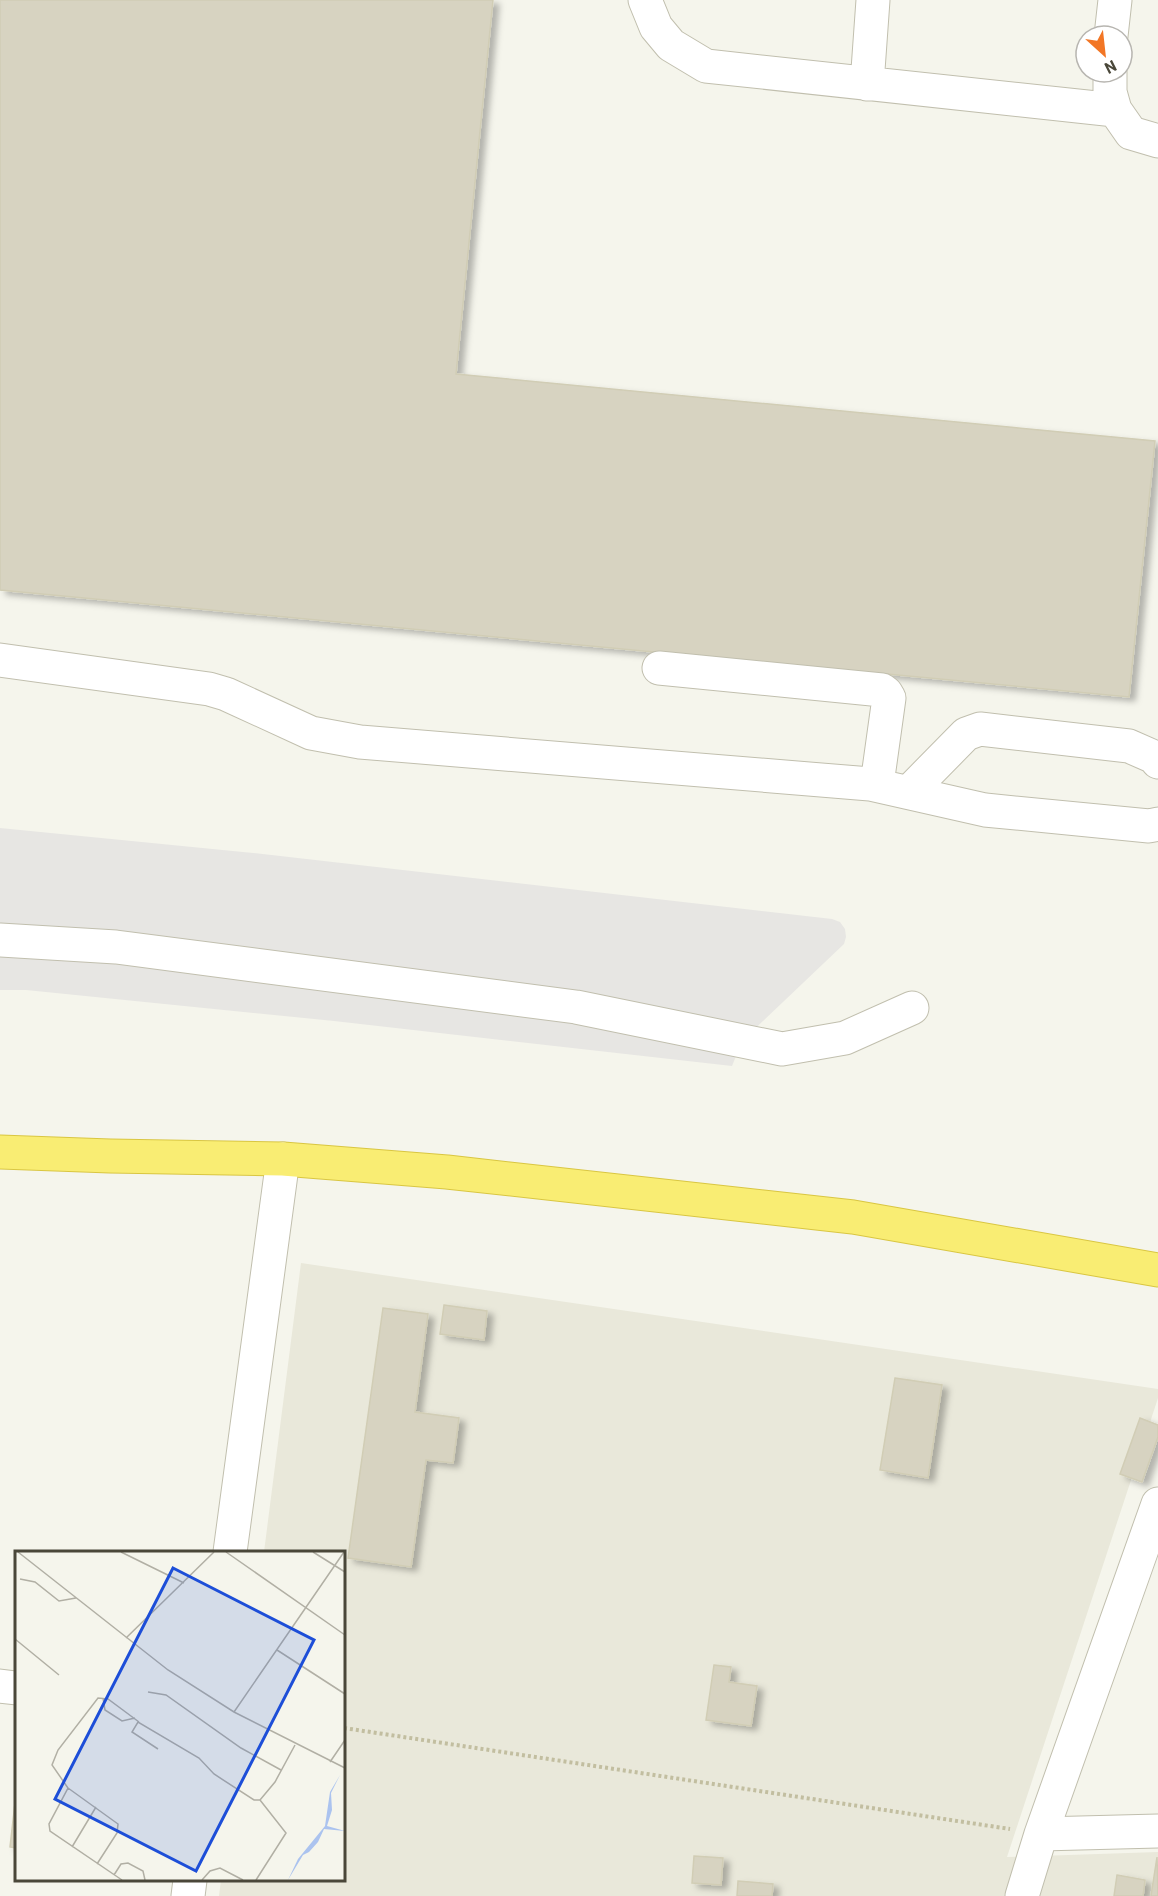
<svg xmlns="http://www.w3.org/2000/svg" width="1158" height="1896" viewBox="0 0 1158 1896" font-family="Barlow,sans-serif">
	<defs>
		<filter id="shadow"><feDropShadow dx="6" dy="4" stdDeviation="3" flood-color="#0004"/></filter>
	</defs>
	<rect width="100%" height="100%" fill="#f5f5ec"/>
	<!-- residential -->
	<path fill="#e9e8da" d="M301,1263L1158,1389V1398L1007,1857L1158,1852V1896H219L221,1880H344V1552H264Z"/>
	<!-- parking -->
	<path fill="#e7e6e3" d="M0,828L253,853L832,919L840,922L845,929L846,937L844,944L742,1041L732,1066L334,1021L26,990H0Z"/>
	<!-- building -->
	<path fill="#d7d3c1" stroke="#d1cdb5" stroke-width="1.5" filter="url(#shadow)" d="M0,0H493L456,374L1155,441L1129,697L0,590Z
		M444,1305L487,1311L484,1340L440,1334Z
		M383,1308L428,1314L415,1412L459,1418L453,1463L426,1460L411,1567L348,1558Z
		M895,1378L942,1385L928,1478L880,1470Z
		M1140,1418L1158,1425V1437L1142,1482L1120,1474Z
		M714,1665L731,1667L729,1682L757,1686L751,1726L706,1720Z
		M15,1803L16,1804V1848L10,1847Z
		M694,1856L723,1858L721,1885L692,1883Z
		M1157,1857L1158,1896H1151Z
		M1117,1875L1145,1880L1143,1896H1114Z
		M738,1881L773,1884L772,1896H737Z"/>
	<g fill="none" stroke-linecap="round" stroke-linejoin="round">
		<!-- minor casing -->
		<g stroke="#c1bfae" stroke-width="35">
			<path id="minor" d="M645,0L656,27L671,45L706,66L1115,110
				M1111,36L1115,0
				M1110,72V92L1115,110L1131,133L1158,141
				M867,84L873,0
				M0,660L209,689L226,694L311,733L360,742L870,784L878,777L889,698L886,693L882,690L659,668
				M870,784L985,810L1149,826L1158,824
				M909,792L966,734L980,729L1129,746L1154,757L1158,762
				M0,940L116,947L576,1007L782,1049L845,1038L912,1008
				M230,1552L283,1159
				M0,1686L16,1688
				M1041,1834L1158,1831
				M188,1896L190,1880
				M1022,1896L1041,1834L1158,1504"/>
		</g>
		<!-- highway casing -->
		<g stroke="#d9c642" stroke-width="35">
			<path id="highway" d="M0,1152L110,1156L283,1159L447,1172L853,1217L1158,1270"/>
		</g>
		<!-- path -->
		<path stroke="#c2bea0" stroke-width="4" stroke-dasharray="3 3" stroke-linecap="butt" d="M344,1728L1010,1829"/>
		<!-- minor -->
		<use href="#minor" stroke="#fff" stroke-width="33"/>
		<!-- highway -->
		<use href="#highway" stroke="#f9ed73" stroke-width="33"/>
	</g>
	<!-- overview -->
	<g transform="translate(15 1551)">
		<rect width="330" height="330" fill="#f5f5ec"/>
		<path d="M325,224L316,242L317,259L312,275L330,280L309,278L303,291L294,301L288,304L273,329L283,308L310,275L315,241Z" fill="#abc3ef"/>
		<path fill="none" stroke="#b1afa4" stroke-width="1.5" d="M3,1L153,119L219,161L330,217M106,1L169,32M211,1L330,84M298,1L330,21M5,28L20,31L44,50L61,47M111,87L199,1M0,88L44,124M262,99L330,143M133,141L151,144L226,197L266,219M88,147L90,159L107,170L120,167M219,161L329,1M143,198L117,181L123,171L184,207L199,223L239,249H245L260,231L280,194M315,211L330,189M53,237L103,273L102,282L82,313M57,296L81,256M99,324L106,313L113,312L128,320L130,329M107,329L35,280L34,273L53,237L37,214L43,199L83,147L93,148L124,171M187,329L195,320L205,317L228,329M241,329L271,282L245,249"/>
		<path fill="#1d4ed8" fill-opacity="0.15" stroke="#1d4ed8" stroke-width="3" d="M158,17L299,89L181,320L40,248Z"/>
		<rect width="330" height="330" fill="none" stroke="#4a4739" stroke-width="3"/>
	</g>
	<!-- north arrow -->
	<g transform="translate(1104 54) rotate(153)"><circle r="28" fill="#ffffff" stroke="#b7b5b0" stroke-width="1.5"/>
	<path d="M0-4.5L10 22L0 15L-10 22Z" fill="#f27625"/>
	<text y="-9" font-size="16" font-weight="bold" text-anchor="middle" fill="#4a4739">N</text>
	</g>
</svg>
